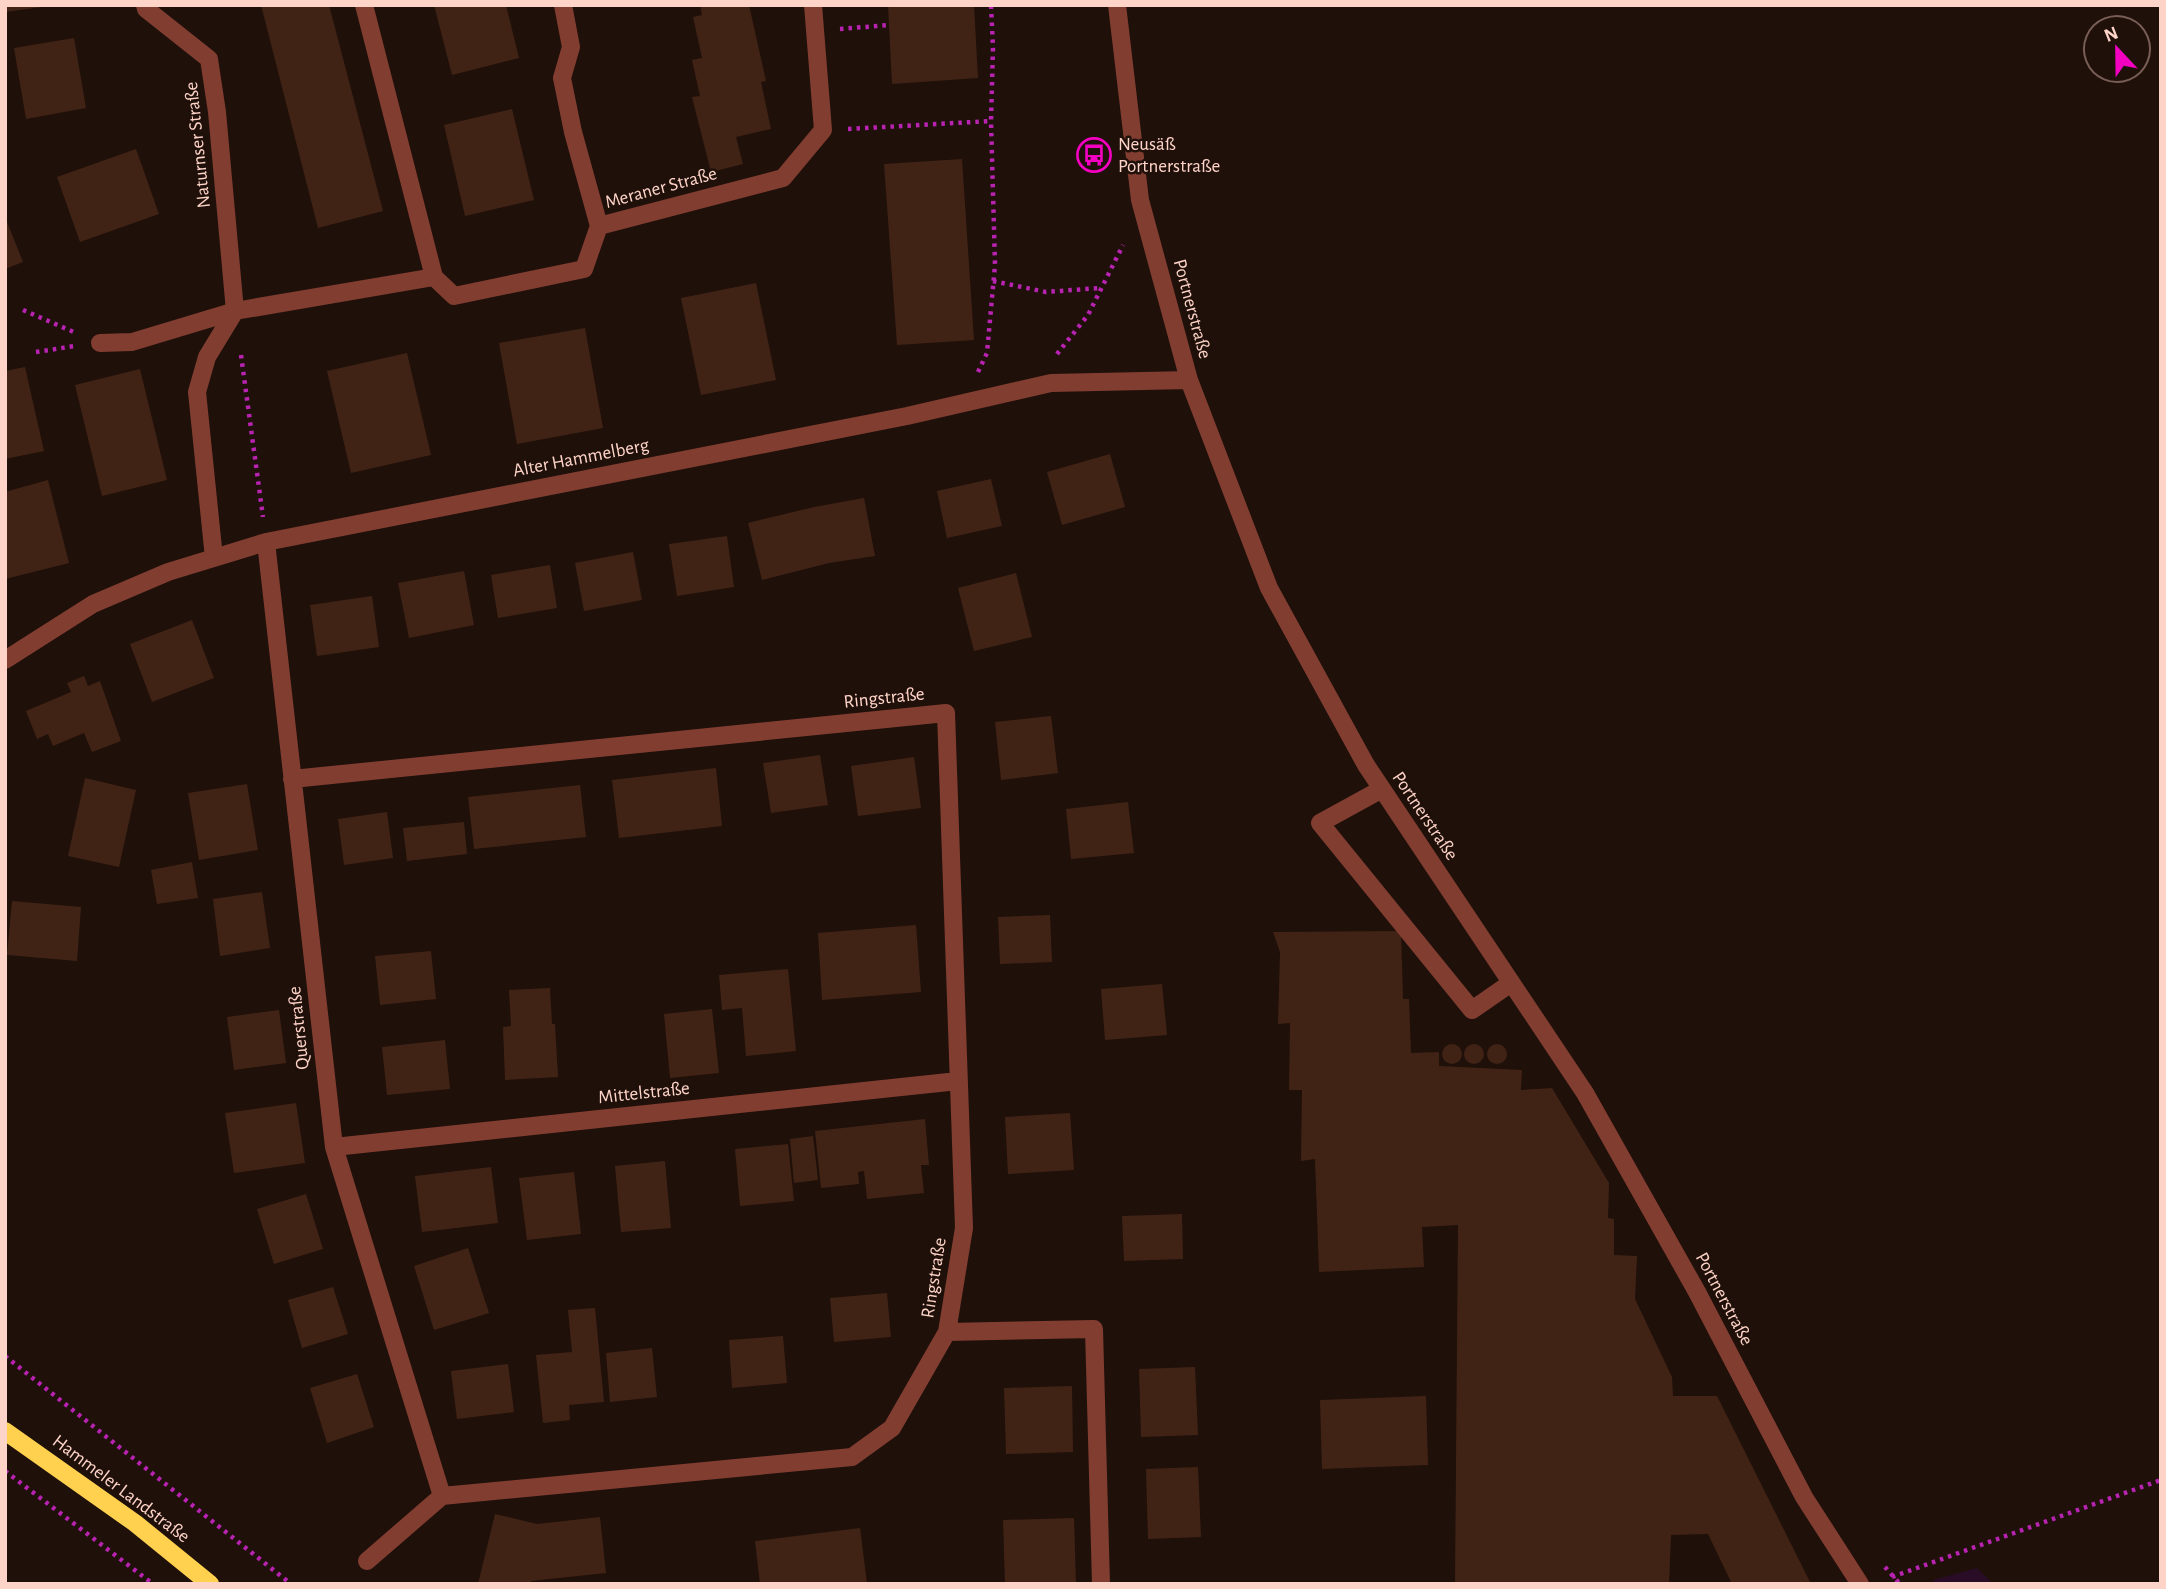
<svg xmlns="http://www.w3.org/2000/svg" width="2166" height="1589" viewBox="0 0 2166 1589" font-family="'Alegreya Sans',sans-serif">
	<rect width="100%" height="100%" fill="#1f100a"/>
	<!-- green -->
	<path fill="#290d27" d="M1977,1568L1993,1584H1936L1933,1580Z"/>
	<!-- building -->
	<path fill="#412315" d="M5,5H42V7L5,12Z
		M261,5H329L383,211L318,228Z
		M434,5H506L519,58L452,75Z
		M700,5H749L766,81L761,82L771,129L736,137L743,164L711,172L692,97L700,96L692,60L702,58L693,17L702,15Z
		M888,5H974L978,78L892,84Z
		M74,38L86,108L26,119L14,48Z
		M512,109L534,200L465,216L444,125Z
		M136,149L159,214L80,242L57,177Z
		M962,159L974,340L897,345L884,164Z
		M5,217L23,262L5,269Z
		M756,283L776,380L701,395L681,298Z
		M585,328L603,428L517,444L499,343Z
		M407,353L431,455L351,473L327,371Z
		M25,367L44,451L5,459V371Z
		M140,369L167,480L102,496L75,385Z
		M1110,454L1125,507L1062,525L1047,472Z
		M991,479L1002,526L947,538L937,491Z
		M48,480L69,563L5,579V492Z
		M864,498L875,556L829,563L762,580L748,523L814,507Z
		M727,536L734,587L677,596L669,544Z
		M633,552L642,600L584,611L575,563Z
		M550,565L557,608L498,618L491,575Z
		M464,571L474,625L409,638L398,583Z
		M1016,573L1032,637L974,651L958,588Z
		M372,596L379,647L317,656L310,605Z
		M192,620L214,678L152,702L130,644Z
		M84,676L88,686L100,681L121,741L92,752L84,733L53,746L48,734L37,739L26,711L71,692L67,683Z
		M1051,716L1058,773L1001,780L995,722Z
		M820,755L828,805L771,813L763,763Z
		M914,757L921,808L858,816L851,766Z
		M716,768L722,826L619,838L612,780Z
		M85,778L136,790L119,867L68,856Z
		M247,784L258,850L199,860L188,793Z
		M580,785L586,837L474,849L468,797Z
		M1128,802L1134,853L1071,859L1066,809Z
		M387,812L393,858L344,865L338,819Z
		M464,822L467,854L407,861L403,828Z
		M192,862L198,898L157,904L151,870Z
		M262,892L270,948L220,956L213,899Z
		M12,901L81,907L77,961L7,955Z
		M1050,915L1052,962L1000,964L998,917Z
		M916,925L921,992L822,1000L818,933Z
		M1401,931L1403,999H1409L1411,1053L1439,1052V1066L1522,1070L1521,1090L1552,1088L1609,1183L1608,1218L1614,1219V1255L1637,1256L1635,1299L1672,1377L1673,1396H1717L1811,1584H1732L1708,1534L1671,1535L1669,1584H1455L1458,1225L1422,1227L1424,1267L1319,1272L1315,1159L1301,1161L1302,1090H1289L1290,1023L1278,1024L1280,952L1273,932Z
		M431,951L436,999L380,1005L375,956Z
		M788,969L796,1051L746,1056L742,1008L722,1010L719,975Z
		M1162,984L1167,1035L1105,1040L1101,989Z
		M550,988L552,1024H555L558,1077L505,1080L503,1027L511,1026L509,990Z
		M712,1009L719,1073L670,1078L664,1014Z
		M279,1010L286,1063L234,1070L227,1017Z
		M445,1040L450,1089L387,1095L382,1047Z
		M1464 1054a10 10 0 1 1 20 0a10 10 0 1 1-20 0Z
		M1442 1054a10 10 0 1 1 20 0a10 10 0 1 1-20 0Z
		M1487 1054a10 10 0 1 1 20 0a10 10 0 1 1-20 0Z
		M296,1103L305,1163L234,1173L225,1113Z
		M1070,1113L1074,1170L1008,1174L1005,1117Z
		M925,1119L929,1165H921L924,1193L867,1199L864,1171L858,1172L859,1184L821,1188L815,1131Z
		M813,1136L818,1180L794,1183L790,1139Z
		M788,1144L794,1201L740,1206L735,1149Z
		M665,1161L671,1228L621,1232L615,1166Z
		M491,1167L498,1223L422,1232L415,1176Z
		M574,1172L581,1234L527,1240L519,1178Z
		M306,1194L323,1249L274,1264L257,1209Z
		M1182,1214L1183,1259L1124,1261L1122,1216Z
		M468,1248L489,1313L434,1330L414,1266Z
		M333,1287L348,1334L302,1348L288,1300Z
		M887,1293L891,1337L834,1342L830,1298Z
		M595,1308L604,1402L569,1405L570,1420L543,1423L536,1355L572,1352L568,1310Z
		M783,1336L787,1383L732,1388L729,1340Z
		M652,1348L657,1397L610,1402L606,1353Z
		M508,1364L514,1412L457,1419L451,1371Z
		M1195,1367L1198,1435L1141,1437L1139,1369Z
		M357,1374L374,1427L327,1443L310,1388Z
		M1072,1386L1073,1452L1006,1454L1004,1388Z
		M1426,1396L1428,1465L1322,1469L1320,1400Z
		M1198,1467L1201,1537L1148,1539L1146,1469Z
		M495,1514L537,1524L600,1517L606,1573L531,1581L530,1584H478Z
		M1074,1518L1076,1584H1005L1003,1520Z
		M860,1528L867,1584H760L755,1541Z"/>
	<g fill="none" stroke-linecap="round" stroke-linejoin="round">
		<!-- path -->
		<path stroke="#b823b1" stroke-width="4.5" stroke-dasharray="3.5 5" stroke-linecap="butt" d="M840,29L889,25
			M848,129L991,121
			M993,281L1046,292L1100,288
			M23,310L76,333
			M36,352L75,346
			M1057,354L1088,315L1123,245
			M241,355L263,517
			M978,372L987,353L995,265L991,121L993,48L991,5
			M5,1356L291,1584
			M5,1471L153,1584
			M1885,1567L1900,1584
			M1892,1577L2161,1480"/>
		<!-- minor -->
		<path stroke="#823d31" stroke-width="18" d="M145,5L146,9L209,59L217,112L235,311L207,357L197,392L214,558
			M364,5L434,277
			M563,5L571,47L562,78L573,132L599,226
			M1117,5L1140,200L1189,380L1269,588L1366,765L1585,1093L1697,1292L1804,1497L1860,1584
			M100,343L132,342L235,311L434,277L454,296L584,269L599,226L783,178L823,130L813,5
			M266,542L334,1147L442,1496
			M5,660L93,604L168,572L266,542L907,416L1051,383L1189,380
			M292,779L946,713L964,1228L947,1332L892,1428L852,1457L442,1496L367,1561
			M1382,789L1320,823L1472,1010L1511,983
			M334,1147L958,1081
			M947,1332L1094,1329L1101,1584"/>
		<!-- major -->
		<path stroke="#ffd14f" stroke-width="18" d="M5,1431L135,1523L210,1584"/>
	</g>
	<!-- icons -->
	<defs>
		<g id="bus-ring" transform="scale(1.75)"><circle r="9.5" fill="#1f100a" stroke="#f300c0" stroke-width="1.5"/><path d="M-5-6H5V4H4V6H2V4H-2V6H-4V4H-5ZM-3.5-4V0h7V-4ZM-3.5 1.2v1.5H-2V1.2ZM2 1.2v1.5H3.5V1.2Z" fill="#f300c0"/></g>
	</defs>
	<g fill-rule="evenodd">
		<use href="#bus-ring" x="1094" y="155"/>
	</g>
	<g text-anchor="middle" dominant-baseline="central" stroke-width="5" stroke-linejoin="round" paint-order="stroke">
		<!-- poi labels -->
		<g font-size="19" fill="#ffd4c8" stroke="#1f100a" text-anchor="start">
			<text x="1118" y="144">Neusäß<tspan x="1118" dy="22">Portnerstraße</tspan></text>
		</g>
		<!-- street labels -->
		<g font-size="19" fill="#ffd4c8" stroke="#1f100a">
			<text transform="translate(198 145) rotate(-96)">Naturnser Straße</text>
			<text transform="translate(661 188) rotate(-15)">Meraner Straße</text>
			<text transform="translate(1192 309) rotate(75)">Portnerstraße</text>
			<text transform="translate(581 458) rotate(-11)">Alter Hammelberg</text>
			<text transform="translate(884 698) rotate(-6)">Ringstraße</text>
			<text transform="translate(1425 816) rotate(56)">Portnerstraße</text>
			<text transform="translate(299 1028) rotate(-96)">Querstraße</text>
			<text transform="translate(644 1093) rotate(-6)">Mittelstraße</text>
			<text transform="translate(934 1278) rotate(-81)">Ringstraße</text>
			<text transform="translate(1724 1299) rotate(62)">Portnerstraße</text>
			<text transform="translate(121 1489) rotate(37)">Hammeler Landstraße</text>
		</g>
	</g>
	<!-- border -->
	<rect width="2166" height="1589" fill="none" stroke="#ffd4c8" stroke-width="14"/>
	<!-- north arrow -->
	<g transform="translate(2117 49) rotate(338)"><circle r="33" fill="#1f100a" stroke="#795e56" stroke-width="2"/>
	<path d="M0-5L12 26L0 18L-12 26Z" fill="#f300c0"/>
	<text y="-10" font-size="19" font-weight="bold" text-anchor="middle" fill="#ffd4c8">N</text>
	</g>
</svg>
